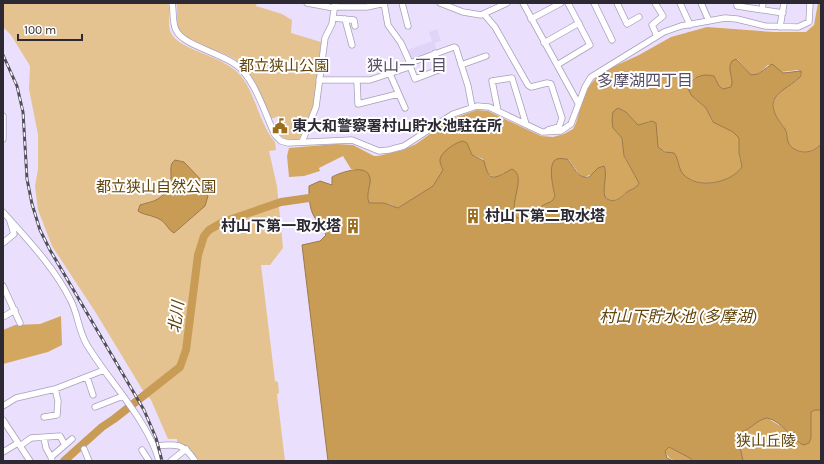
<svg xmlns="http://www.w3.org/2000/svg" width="824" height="464" viewBox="0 0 824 464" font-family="Karla,'Noto Sans JP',sans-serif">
	<rect width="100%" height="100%" fill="#eae0fd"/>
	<!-- built -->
	<path fill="#e0d4f8" d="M437,29L441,41L435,43L436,50L413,59L411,58L408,50L432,41L429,32Z"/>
	<!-- green -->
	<path fill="#e4c391" d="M3,3H168C171,13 167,24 171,33C180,51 226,56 241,76C256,95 259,123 275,142L276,150L269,151L277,186L283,248L270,265H261L275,381L278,382L279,393L277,394L285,461H198L188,447L177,443V439H168L151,400L142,389L96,313L52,246L38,210L35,186L38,169V135L29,89L30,66L11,35L3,27Z
		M176,3H257L256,6L282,14L292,20L291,33L321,42L314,106L299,139H285L279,134L288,130L283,121H281L279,116L271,119C262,99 255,74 236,60C220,49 189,45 179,30C175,23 179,11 176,3Z"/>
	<!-- forest -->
	<path fill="#d4a760" d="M818,3H821V144C813,153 797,155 789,144C786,139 788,134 785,129C780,121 771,114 774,102C776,90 795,85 802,75L798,70L781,72L777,68L768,65L758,74L751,75L737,59L732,79V86L728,89C720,90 718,85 716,79L708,75L694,78L690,83L694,98L706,108L712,121L733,132L739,138V156L742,167C731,183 696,190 682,173C679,169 678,163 677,158L658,147L650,121L638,125L626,112L618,108L613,128L622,138L624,157L639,183C637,188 632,189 627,192C620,197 613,205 605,197L603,189L605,170L584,177L579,174L569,160L560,159L552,179L555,196L552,202C540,208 533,221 517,218C509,206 518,190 518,176L504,173L496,177C486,176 485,167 483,159L472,155L467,143C454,145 445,149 440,161L443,170L433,186L398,208L389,204L369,203L367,192L370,179L365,171L351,169L343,156L319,168L320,171L304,176L289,177L287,156L289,148L336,144L353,145L374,156H378L403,150L416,144L451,119L477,110L488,111L541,136L553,137L564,134L573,129L576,123L583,99L589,86L597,77L604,71L639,55L671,37L707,27L773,32H806L814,25Z
		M61,316L62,345L48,352L3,364V330L15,325L40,324Z
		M815,410H821V461H743L739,442L741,432C752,429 756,420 767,418L784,428L800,444L809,443L811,438V412Z
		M669,447L690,458L692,461C681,461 670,464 665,451Z"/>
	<!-- water -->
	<path fill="#c99c55" stroke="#9a7a4b" d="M736,59L751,75L758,74L772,64L783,73L801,71V76C794,84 781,89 775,98C769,109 779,121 785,129C788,133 786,139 789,144C797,155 813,154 821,144V410H815L811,412V438L809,443L804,445C794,443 783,421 767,418C756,420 752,429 741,432L739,442L743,461H692L690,458L669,447L665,451L667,458L673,461H328L302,245L320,241L326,235C323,228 319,224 315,218C309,209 309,197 309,186L320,181L332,185V177C339,173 364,164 369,175C373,183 365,192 369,203H384L398,208L433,186L443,170C442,167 440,164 440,161C439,153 456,142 463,141L467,143L472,155L484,161C489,184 495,178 512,169C528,177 507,204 517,218C529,220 535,214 542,206C546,203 550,203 553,200L555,196C553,188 547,162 557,159C560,158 564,159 567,159C574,166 577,179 589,177L598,168L604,166C608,174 602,188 605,197C613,205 620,198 627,192C632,189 637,188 639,183L624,156L622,138L613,128L612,120L613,112L618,108L626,112L638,125L652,121L656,123L658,147L665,152L674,153C679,159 678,168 683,174C697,190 731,183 742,167L739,153V138L733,132L713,122L706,108L692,96L688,89C691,77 702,73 714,76L719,86L723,89L731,87C735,79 726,70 732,61Z
		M175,160L184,162L203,182L204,192L208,196L205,206L174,233C168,230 167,224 161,220C153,215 143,215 138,211L140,205C146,203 153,202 158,199C181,184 164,168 175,160Z"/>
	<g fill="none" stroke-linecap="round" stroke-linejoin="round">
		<!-- river -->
		<path stroke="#c99c55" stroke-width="8" d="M64,461L102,427L114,419L180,367L186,350L198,255L204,236L209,230L223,222L281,202L309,198"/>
		<!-- minor casing -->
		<g stroke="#a89fba" stroke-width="7">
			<path id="minor" d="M172,3C174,12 172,22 176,30C184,47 226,53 242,70C257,86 266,116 275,135L281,141L288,143L352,140L379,151L389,150L404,146L453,114L477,106L489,107L542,132L561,131L571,124L585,87L591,77L664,32L681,26L725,18L737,19L765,26L798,27L809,22L810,3
				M307,3L334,8
				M402,3L408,26
				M440,3L463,12L481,15L507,3
				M523,3L578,103
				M594,3L612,40
				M617,3L627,24L639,17
				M655,3L663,16L652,25L657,36
				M680,3L690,25
				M701,3L709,21
				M737,3V6L783,13
				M334,7H367L385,3
				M762,10L763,3
				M484,14L495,27L528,85L531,87L547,83L551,84L562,118L559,127L548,130
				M333,18L354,20L355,26
				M345,19L352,45
				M531,19L561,3
				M780,27L784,3
				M544,43L579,23
				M410,63L454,47L456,48L468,86L472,107
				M461,65L486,56
				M557,65L590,45L568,3
				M410,66L415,79L441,69L435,53
				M390,74L405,108
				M319,80H370L409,67L410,63L401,43L388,25L384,3
				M357,81L358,104L398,94
				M498,111L492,81L512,78L526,124
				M3,116V139
				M302,142L316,107L325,38L332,24L335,3
				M3,212C27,239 54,267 70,299C78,313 78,330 87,345C108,380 149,422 159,461
				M3,243L14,234L10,221
				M3,286L20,323
				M3,317L15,310
				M87,377L93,395
				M3,406L16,398L55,389L104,370
				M95,407L123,396
				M44,417L57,415L58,401L55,389
				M3,420L30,461
				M44,438L46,448L51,457
				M20,446L31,438L60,436L65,445
				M154,446C175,444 183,442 195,461
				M84,449L89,461
				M142,450L149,461
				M3,452L18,443
				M52,461L51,457L72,439
				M171,461L186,449"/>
		</g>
		<!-- minor -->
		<use href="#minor" stroke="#fff" stroke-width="5.5"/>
		<!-- rail casing -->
		<g stroke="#524e5c" stroke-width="3">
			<path id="rail" d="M3,55L17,86L23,112L27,179L32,204L40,230L50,250L144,410L156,438L162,461"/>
		</g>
		<!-- rail -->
		<use href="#rail" stroke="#fff" stroke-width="1.5" stroke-dasharray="4.5" stroke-linecap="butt"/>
	</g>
	<!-- icons -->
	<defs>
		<g id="civic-bare" transform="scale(1.2)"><path d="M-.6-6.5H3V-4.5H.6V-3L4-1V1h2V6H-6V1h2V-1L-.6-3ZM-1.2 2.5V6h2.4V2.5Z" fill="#9b6e1e" stroke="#fff" stroke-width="2.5" paint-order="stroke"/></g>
		<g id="building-bare" transform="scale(1.2)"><path d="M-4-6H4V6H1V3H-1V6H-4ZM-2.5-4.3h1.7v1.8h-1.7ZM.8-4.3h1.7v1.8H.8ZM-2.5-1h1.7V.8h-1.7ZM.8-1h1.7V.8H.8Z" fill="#9b6e1e" stroke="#fff" stroke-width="2.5" paint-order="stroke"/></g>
	</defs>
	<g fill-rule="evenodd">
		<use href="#civic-bare" x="280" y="126"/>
		<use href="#building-bare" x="473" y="216"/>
		<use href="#building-bare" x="353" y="226"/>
	</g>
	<g text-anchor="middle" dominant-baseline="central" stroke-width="4" stroke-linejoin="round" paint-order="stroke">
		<!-- park labels -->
		<g font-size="15" fill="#614309" stroke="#fff">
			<text x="284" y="66">都立狭山公園</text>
			<text x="156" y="187">都立狭山自然公園</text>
			<text x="766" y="441">狭山丘陵</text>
		</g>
		<!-- poi labels -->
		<g font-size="15" font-weight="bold" fill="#2c2933" stroke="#fff" text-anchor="start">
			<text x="292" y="126">東大和警察署村山貯水池駐在所</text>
			<text x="485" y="216">村山下第二取水塔</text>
			<text x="341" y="226" text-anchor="end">村山下第一取水塔</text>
		</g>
		<!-- neighbourhood labels -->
		<g font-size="16" fill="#564e66" stroke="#fff">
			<text x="407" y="65">狭山一丁目</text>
			<text x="645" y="80">多摩湖四丁目</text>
		</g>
		<!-- water labels -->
		<g font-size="16" font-style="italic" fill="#62440a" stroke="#fff">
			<text x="678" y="316">村山下貯水池 (多摩湖)</text>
			<text transform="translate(176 317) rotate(-83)">北川</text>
		</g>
	</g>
	<!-- border -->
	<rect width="824" height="464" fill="none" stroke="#2c2933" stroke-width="8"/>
	<!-- scale -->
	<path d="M18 34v6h64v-6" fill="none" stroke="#2c2933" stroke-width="2"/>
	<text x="24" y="34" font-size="12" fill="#2c2933" stroke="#ffffff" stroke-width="3" paint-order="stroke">100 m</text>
</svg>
